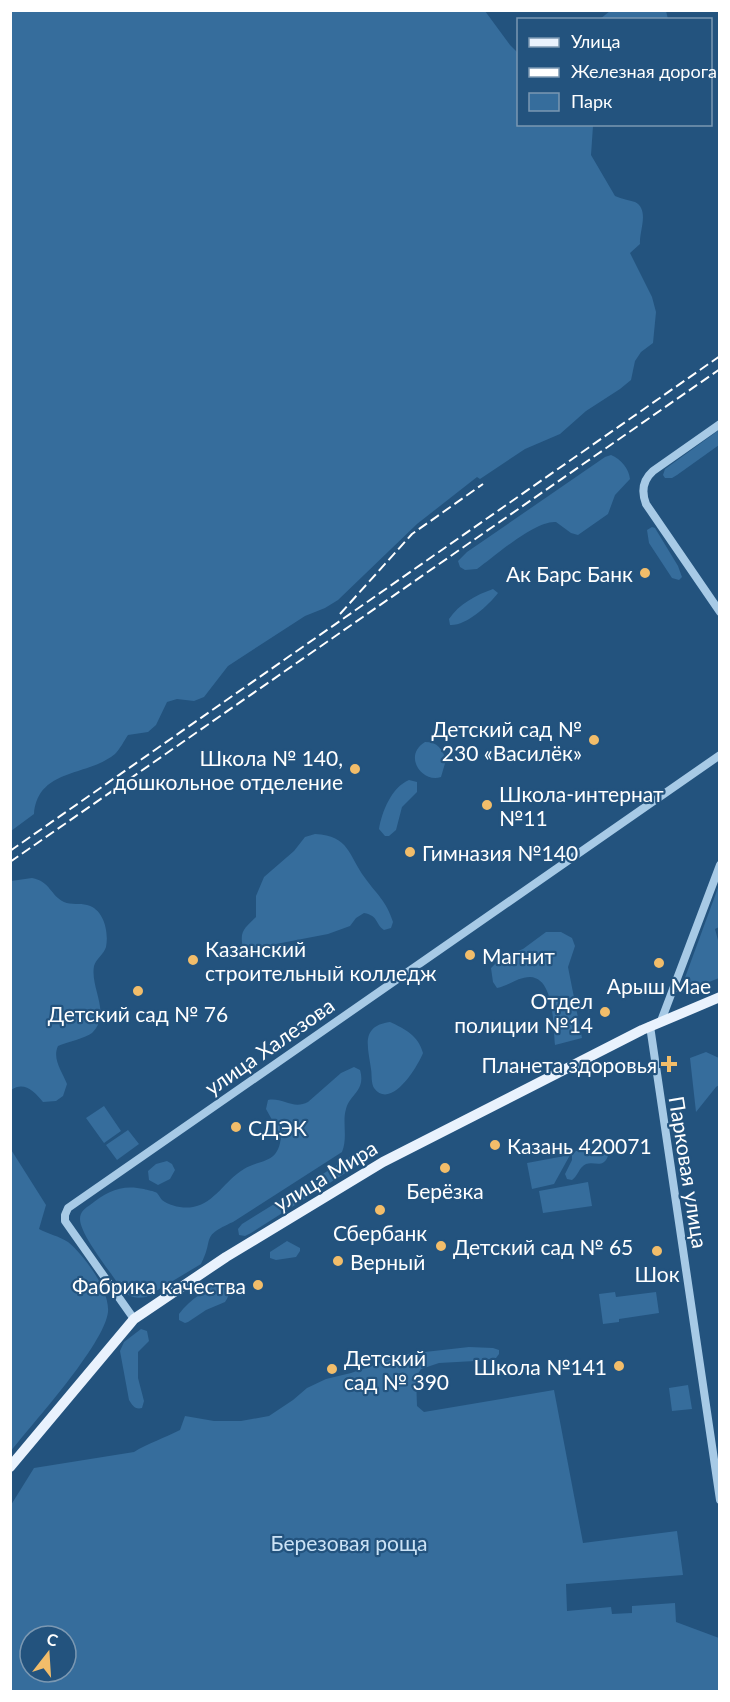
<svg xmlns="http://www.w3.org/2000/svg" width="730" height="1702" viewBox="0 0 730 1702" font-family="Lato,sans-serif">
	<rect width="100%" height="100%" fill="#23537e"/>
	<!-- green -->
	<path fill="#366d9c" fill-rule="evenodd" d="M11,10L485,11L510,45L518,53V124L595,125L593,126L591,155L615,196C622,199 629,200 635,202C650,210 639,231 640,244L630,253L652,297L656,312L653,343L641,352L635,361L631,380L620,389L586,411L560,434L525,449L480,479L477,477L417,524L338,600L325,608L305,616L228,666L204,697L194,701L177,699L167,702L156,725L148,732L128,735C124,741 120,749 115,754C87,777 38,768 34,814L11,831Z
		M610,11H666L668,19H600Z
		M719,430V445L677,475L672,478H665L663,475L665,469Z
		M611,455C621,459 629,469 630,479L615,495L608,514L578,535L571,533L556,522C535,520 494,557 477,569L465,570L460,567L458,561L467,552L605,457Z
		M652,527L655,528L678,566L682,577L679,580L672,578L649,543L647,530Z
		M493,589L498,593C488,606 466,626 450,625L449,619C459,604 476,595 493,589Z
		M425,742C438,742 442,749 446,760L441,777C423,784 402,756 425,742Z
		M409,780L417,782V792L402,807L396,830L389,836H385L379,829C382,811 392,787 409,780Z
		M315,834C350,836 348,855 365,878C377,895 386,900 393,922L391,928L384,930C375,924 379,916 364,913L356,918L350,926L328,934L276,944L259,949L243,947C239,931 245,928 256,917V896L264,877L294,851L305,837Z
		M32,878C50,881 51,896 64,902C71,905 80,903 87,905C104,909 109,932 106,947C104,954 96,959 94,966C90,989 112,1013 92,1033C86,1038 67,1042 58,1046C52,1059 62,1071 67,1084L63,1096L56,1101L43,1102C34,1091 24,1081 11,1090V881Z
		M719,885V927L715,929L719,944V978L679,994Z
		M546,932H561L572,938L575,946L568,967L582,1038L555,1045C553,1027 555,978 530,977C518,977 508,986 497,988L493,982L491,968L502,957L523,949Z
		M390,1022C405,1029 418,1035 423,1053C418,1066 391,1111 374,1088C371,1083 372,1075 371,1069C368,1047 360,1026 390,1022Z
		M706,1052L719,1058V1085L716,1087L696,1112L690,1058Z
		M354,1067L360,1070C366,1091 350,1094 346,1109C342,1122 348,1137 342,1152L233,1222C199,1237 215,1238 201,1264L146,1297C127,1300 124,1292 114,1278C105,1265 80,1233 80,1219C80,1212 85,1208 90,1205C107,1191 122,1184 144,1189C147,1190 154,1191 157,1193C159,1195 160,1198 162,1200C170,1206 183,1209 193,1207C215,1203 225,1180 244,1169C261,1159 279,1164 281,1136L266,1109L268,1100C282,1097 293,1110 308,1102L341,1073Z
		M104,1106L121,1131L104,1143L86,1118Z
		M128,1130L139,1144L117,1160L106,1145Z
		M368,1146L373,1150L369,1158L251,1233L245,1236L239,1235L238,1229L242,1224Z
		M10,1148L46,1205L39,1229C48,1234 59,1236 68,1242C84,1255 110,1290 108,1312C104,1345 33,1423 11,1451Z
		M600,1150L605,1152L608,1156C603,1169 595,1161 586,1164C579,1167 578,1176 572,1180L567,1179L565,1174L572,1160V1155L576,1151Z
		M570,1155L554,1184L532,1189L527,1163Z
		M167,1161L172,1164L175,1170L170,1179L158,1185L149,1180L148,1171L156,1164Z
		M588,1182L592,1206L543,1213L539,1191Z
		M287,1241L300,1248V1251L296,1257L276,1260L270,1258V1252Z
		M225,1280C232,1287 230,1295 225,1302L206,1310L188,1322L185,1323L179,1320V1314C190,1299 208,1288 225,1280Z
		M615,1292L616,1297L656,1292L659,1313L619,1319V1322L603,1324L599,1294Z
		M141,1329L147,1331L149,1341L138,1352V1378L144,1401L142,1408C135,1410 132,1405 129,1400L120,1351L124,1342Z
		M469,1347L493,1348L499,1350V1354L496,1358L475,1361L439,1363L421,1369L416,1377L417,1406L424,1412L554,1390L583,1543L677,1531L683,1575L566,1584L567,1611L611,1607L612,1614L632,1613V1606L675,1603L676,1622L719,1638V1691H11V1505L34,1468L134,1452C148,1443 165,1438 180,1430L185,1416L214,1421H241L269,1416L293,1400L307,1388L326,1379L351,1373L407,1354ZM30,1636H66V1672H30Z
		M688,1385L692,1409L672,1411L669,1388Z"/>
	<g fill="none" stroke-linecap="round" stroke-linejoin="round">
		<!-- stream -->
		<path stroke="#9bc6e7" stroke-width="2" d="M590,1692H615"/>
		<!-- minor -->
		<path stroke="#a7cae6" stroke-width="8" d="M720,424L653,471C643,480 641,491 646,504L720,612
			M661,1021L720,865
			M650,1026L720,1500
			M134,1319L65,1221V1215L68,1208L720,755"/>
		<!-- major -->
		<path stroke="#e9f2fd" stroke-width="10" d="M10,1467L134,1319L226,1257L383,1162L642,1030L720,997"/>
		<!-- rail -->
		<path stroke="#fff" stroke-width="2" stroke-dasharray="10 4.5" stroke-linecap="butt" d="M340,614L412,534L483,484
			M10,851L720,356
			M10,862L720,369"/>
	</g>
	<!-- markers -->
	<g fill="#f2bd6a" stroke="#23537e" stroke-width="2">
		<circle cx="645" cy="573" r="6"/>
		<circle cx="594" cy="740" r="6"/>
		<circle cx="355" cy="769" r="6"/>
		<circle cx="487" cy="805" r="6"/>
		<circle cx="410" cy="852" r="6"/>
		<circle cx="470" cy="955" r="6"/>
		<circle cx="193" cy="960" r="6"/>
		<circle cx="659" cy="963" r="6"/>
		<circle cx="138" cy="991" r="6"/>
		<circle cx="605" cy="1012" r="6"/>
		<path d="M666 1055h6v6h6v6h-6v6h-6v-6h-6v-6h6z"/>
		<circle cx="236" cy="1127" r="6"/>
		<circle cx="495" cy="1145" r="6"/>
		<circle cx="445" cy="1168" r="6"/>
		<circle cx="380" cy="1210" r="6"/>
		<circle cx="441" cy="1246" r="6"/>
		<circle cx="657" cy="1251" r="6"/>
		<circle cx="338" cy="1261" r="6"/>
		<circle cx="258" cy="1285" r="6"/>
		<circle cx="619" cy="1366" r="6"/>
		<circle cx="332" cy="1369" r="6"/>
	</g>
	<g text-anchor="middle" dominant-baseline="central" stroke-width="4.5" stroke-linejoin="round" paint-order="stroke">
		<!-- poi labels -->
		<g font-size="21" fill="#fff" stroke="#23537e" text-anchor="start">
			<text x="633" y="573" text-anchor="end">Ак Барс Банк</text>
			<text x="582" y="728" text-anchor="end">Детский сад №<tspan x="582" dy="24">230 «Василёк»</tspan></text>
			<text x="343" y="757" text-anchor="end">Школа № 140,<tspan x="343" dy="24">дошкольное отделение</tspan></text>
			<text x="499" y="793">Школа-интернат<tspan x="499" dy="24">№11</tspan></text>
			<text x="422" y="852">Гимназия №140</text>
			<text x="205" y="948">Казанский<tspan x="205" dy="24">строительный колледж</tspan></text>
			<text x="482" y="955">Магнит</text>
			<text x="659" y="985" text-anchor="middle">Арыш Мае</text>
			<text x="593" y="1000" text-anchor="end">Отдел<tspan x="593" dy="24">полиции №14</tspan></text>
			<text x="138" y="1013" text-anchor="middle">Детский сад № 76</text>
			<text x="657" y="1064" text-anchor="end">Планета здоровья</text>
			<text x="248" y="1127">СДЭК</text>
			<text x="507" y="1145">Казань 420071</text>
			<text x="445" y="1190" text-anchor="middle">Берёзка</text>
			<text x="380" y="1232" text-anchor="middle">Сбербанк</text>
			<text x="453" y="1246">Детский сад № 65</text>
			<text x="350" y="1261">Верный</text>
			<text x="657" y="1273" text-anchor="middle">Шок</text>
			<text x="246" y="1285" text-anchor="end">Фабрика качества</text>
			<text x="344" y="1357">Детский<tspan x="344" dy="24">сад № 390</tspan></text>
			<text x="607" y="1366" text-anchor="end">Школа №141</text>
		</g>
		<!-- street labels -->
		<g font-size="21" fill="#fff" stroke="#23537e">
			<text transform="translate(269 1046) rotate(-35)">улица Халезова</text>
			<text transform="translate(689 1172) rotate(81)">Парковая улица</text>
			<text transform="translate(325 1175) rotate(-31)">улица Мира</text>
		</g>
		<!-- park labels -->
		<g font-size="21" fill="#cbe2f5" stroke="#23537e">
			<text x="349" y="1542">Березовая роща</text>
		</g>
	</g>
	<!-- border -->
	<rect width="730" height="1702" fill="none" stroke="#ffffff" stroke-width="24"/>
	<!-- legend -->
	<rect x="517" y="18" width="195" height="108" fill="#23537e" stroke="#7b98b2" stroke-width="1.5"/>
	<rect x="529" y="38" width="30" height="9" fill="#e9f2fd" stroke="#7b98b2" stroke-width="1.5"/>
	<text x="571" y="48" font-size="18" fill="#ffffff">Улица</text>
	<rect x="529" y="68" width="30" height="9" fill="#ffffff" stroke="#7b98b2" stroke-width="1.5"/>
	<text x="571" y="78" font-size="18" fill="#ffffff">Железная дорога</text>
	<rect x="529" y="93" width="30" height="18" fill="#366d9c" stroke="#7b98b2" stroke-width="1.5"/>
	<text x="571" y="108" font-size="18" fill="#ffffff">Парк</text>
	<!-- north arrow -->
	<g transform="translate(48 1654) rotate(17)"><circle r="28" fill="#23537e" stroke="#7b98b2" stroke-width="1.5"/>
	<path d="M0-4.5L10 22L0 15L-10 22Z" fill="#f2bd6a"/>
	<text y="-9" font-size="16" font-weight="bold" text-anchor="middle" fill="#ffffff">С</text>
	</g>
</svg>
